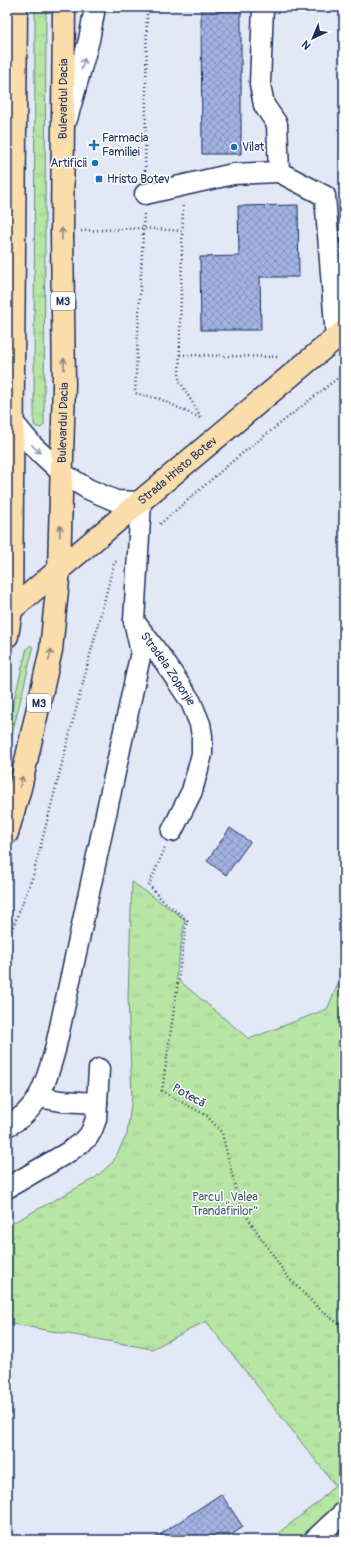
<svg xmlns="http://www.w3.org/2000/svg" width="351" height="1547" viewBox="0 0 351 1547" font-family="Pangolin,sans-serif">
	<defs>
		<pattern id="grass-tufts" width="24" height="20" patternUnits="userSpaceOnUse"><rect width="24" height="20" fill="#b7e5a4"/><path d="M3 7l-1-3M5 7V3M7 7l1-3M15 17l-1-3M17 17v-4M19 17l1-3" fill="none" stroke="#9dc590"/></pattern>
		<pattern id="building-cross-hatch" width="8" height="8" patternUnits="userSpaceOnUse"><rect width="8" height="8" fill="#a2b2e1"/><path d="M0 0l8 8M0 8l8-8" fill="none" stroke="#8391ba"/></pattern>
	</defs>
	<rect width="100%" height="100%" fill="#e3e8f6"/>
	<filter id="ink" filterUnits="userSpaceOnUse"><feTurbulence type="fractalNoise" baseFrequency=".025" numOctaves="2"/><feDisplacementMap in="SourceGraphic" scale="8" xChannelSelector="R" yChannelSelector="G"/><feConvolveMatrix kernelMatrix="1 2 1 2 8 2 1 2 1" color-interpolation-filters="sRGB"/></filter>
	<g filter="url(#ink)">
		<!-- grass -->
		<path fill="url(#grass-tufts)" stroke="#698a81" d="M35,7H46L44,421V425L41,428L37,427L34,425Z
			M31,645L33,649L7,755V728L27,648Z
			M132,882L185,919L176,978L249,1039L327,1009L344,971V1540H276L281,1531L318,1502L335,1485L206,1321L152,1349L7,1323V1226L95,1178L113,1162L127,1134L132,1097L128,997Z"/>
		<!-- building -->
		<path fill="url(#building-cross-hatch)" stroke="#1b2f5e" d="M201,7H241V154H202Z
			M298,205L299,277H260L261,330H201L200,257L239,256L238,206Z
			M230,828L250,842L226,875L207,861Z
			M221,1494L243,1527L224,1540H152Z"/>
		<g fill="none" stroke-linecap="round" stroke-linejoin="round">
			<!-- minor casing -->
			<g stroke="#1b2f5e" stroke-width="23">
				<g id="minor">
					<path d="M263,7L260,84L264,105L277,124L279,172L325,196L336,338"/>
					<path d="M67,119L89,40L95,7"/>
					<path d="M145,194L233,174L279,172"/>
					<path id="s1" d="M7,415L33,446L62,473L88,489L116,501L141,502L134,621L164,661L191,702L200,724L202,736V754L192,791L172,831"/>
					<path d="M38,1097L61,1101L97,1103"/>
					<path d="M7,1126C40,1110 46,1081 55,1050L141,652L134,621"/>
					<path d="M7,1188L70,1151L88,1137L92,1130L96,1119L99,1069"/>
					<path d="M314,1540L344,1512"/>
				</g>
			</g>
			<!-- major casing -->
			<g stroke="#1b2f5e" stroke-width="25">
				<g id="major">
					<path id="s2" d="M7,613L344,331"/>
				</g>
			</g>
			<!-- highway casing -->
			<g stroke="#1b2f5e" stroke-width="25">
				<g id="highway">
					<path d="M7,636L11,610L16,7"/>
					<path id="s3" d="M7,833L20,788L51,650L59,570L64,384L62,232L64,7"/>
				</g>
			</g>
			<!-- path -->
			<path stroke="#1b2f5e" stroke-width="2.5" stroke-dasharray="1 3" stroke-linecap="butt" d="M145,175L147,7
				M183,206L179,380L202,419
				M144,214L135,393L160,399L202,419
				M81,231L143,228L182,231
				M180,355L279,357
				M160,524L234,460L344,373
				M165,848L149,885L159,897L187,920L162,1091L207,1116L222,1133L238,1198L247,1217L287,1276L317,1307L344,1328
				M7,942L32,879L114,563L117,561"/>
			<!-- minor -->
			<use href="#minor" stroke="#fff" stroke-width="20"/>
			<!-- major -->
			<use href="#major" stroke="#fbddab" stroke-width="22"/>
			<!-- highway -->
			<use href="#highway" stroke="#fbddab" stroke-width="22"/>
		</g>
		<!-- one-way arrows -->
		<defs><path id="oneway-shaft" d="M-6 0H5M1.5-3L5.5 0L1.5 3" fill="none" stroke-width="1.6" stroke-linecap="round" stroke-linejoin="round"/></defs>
		<g stroke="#8d97ae">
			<use href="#oneway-shaft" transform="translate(83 64) rotate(-74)"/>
			<use href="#oneway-shaft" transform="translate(36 449) rotate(44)"/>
		</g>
		<g stroke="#8b8684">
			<use href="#oneway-shaft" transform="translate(62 234) rotate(-90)"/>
			<use href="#oneway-shaft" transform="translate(64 364) rotate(-91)"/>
			<use href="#oneway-shaft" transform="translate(60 531) rotate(-88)"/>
			<use href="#oneway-shaft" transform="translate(50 655) rotate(-78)"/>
			<use href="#oneway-shaft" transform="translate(21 782) rotate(-77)"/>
		</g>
	</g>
	<!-- markers -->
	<g fill="#1f6fb2" stroke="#fff" stroke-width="1.5">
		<path d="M92 139h4v4h4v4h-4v4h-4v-4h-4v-4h4z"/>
		<circle cx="234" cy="147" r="4"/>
		<circle cx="95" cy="163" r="4"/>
		<rect x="95" y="175" width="8" height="8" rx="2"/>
	</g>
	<g text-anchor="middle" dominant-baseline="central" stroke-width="3" stroke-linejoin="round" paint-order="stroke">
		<!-- shield labels -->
		<g fill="#fff" stroke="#5f6d8e" stroke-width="1">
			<rect x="51" y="292" width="24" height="18" rx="3"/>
			<rect x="27" y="694" width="24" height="18" rx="3"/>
		</g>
		<g font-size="11" font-weight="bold" fill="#1b2f5e">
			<text x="63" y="301">M3</text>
			<text x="39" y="703">M3</text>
		</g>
		<!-- street labels -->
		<g font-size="12" fill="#1b2f5e" stroke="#fff">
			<text stroke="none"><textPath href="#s3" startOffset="740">Bulevardul Dacia</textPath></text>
			<text stroke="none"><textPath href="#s3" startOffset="416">Bulevardul Dacia</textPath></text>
			<text stroke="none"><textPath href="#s2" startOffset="222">Strada Hristo Botev</textPath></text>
			<text stroke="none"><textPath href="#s1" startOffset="344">Stradela Zoporjie</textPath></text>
			<text transform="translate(189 1096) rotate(29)">Potecă</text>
		</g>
		<!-- poi labels -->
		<g font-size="12" fill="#1b2f5e" stroke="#fff" text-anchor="start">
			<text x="102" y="138">Farmacia<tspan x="102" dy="14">Familiei</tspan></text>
			<text x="242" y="147">Vilat</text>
			<text x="87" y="163" text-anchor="end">Artificii</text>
			<text x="107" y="179">Hristo Botev</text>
		</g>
		<!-- park labels -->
		<g font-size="12" fill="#425c70" stroke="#fff">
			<text x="225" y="1197">Parcul „Valea<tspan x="225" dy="14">Trandafirilor”</tspan></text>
		</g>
	</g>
	<!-- margin -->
	<rect width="351" height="1547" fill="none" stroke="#fff" stroke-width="24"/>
	<rect x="12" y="12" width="327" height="1523" fill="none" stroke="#1b2f5e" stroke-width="1.5" filter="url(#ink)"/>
	<!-- north arrow -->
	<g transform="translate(313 38) rotate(224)" stroke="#ffffff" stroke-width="3" paint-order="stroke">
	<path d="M0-3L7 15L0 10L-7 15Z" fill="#1b2f5e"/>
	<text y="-6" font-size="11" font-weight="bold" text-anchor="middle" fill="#1b2f5e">N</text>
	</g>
</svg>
